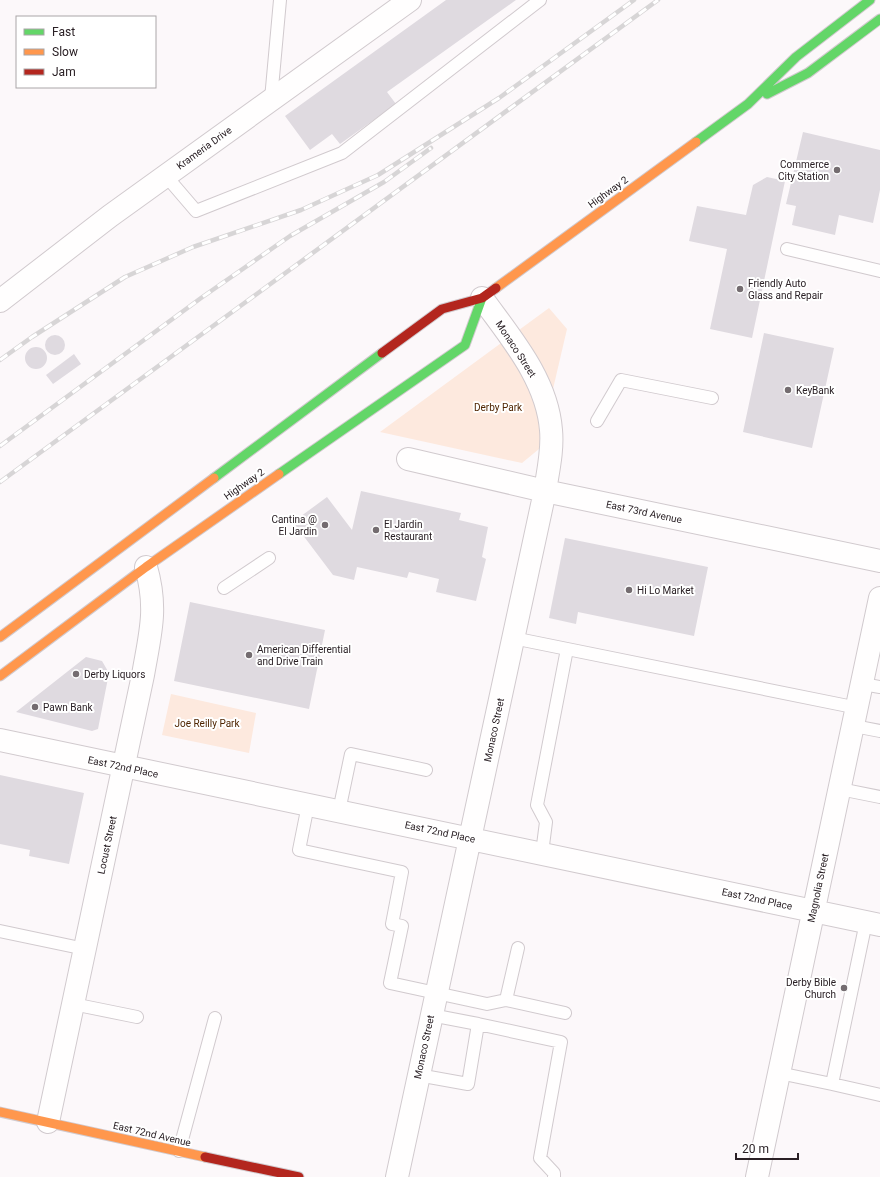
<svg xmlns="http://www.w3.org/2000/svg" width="880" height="1177" viewBox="0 0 880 1177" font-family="Roboto,sans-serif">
	<rect width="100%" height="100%" fill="#fcf8fa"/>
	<!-- green -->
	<path fill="#fde9de" d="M549,308L567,329L539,449L522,463L380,432Z
		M171,694L256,713L249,753L162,735Z"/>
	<!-- building -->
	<path fill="#dfdae0" d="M446,0H516L387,92L396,104L340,144L332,134L310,150L285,116Z
		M803,132L880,150V190L873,223L839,215L835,235L792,225L796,206L786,204Z
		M767,177L785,181L752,338L710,329L727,249L689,241L697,206L746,215L753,185Z
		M764,333L834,348L812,448L743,432Z
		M45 345a10 10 0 1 1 20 0a10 10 0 1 1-20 0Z
		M25 358a11 11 0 1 1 22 0a11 11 0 1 1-22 0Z
		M74,354L81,364L53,384L46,375Z
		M361,491L461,513L459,520L488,527L482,557L486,559L476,601L436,592L439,579L409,572L407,578L357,567L354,580L333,575L293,522L327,497L352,530Z
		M565,538L708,567L694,636L578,612L576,624L549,618Z
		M190,602L325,630L309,709L174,681Z
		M86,657L102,661L109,673L98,729L92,731L16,712Z
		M0,775L84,793L69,864L29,856L30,850L0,844Z"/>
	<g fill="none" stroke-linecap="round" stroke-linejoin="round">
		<!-- lane casing -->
		<g stroke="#d1cace" stroke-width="14">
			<path id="lane" d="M271,99L280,0
				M166,176L196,211L342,153L540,0
				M787,249L880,271
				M597,421L621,380L712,398
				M224,588L269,558
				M513,638L858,708
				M863,684L880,687
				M854,726L880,731
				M840,789L880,797
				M308,805L299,850L402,872L392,924L402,926L390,983L487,1004L506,1000L518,948
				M339,811L351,754L426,770
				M542,853L546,822L537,805L567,649
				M0,931L85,949
				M506,1000L565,1013
				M73,1004L137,1017
				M478,1024L561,1042L540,1158L554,1173V1177
				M779,1073L832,1084L866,922
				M418,1075L468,1084L478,1024L431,1015
				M832,1084L880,1095
				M179,1151L215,1018"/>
		</g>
		<!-- street casing -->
		<g stroke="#d1cace" stroke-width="24">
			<path id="street" d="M0,301L110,216L410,0
				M408,459L545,491L880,561
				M0,740L880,925
				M48,1122L143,675C150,634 158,609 146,567
				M397,1177L545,491C548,471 553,450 551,430C547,379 510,337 482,298
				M757,1177L880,598"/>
		</g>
		<!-- fast casing -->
		<g stroke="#d1cace" stroke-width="11">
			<path id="fast" d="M767,94L808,73L880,19
				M696,142L748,104L796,57L870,0
				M279,474L465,345L482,298
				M214,478L382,353"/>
		</g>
		<!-- slow casing -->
		<g stroke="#d1cace" stroke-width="11">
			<path id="slow" d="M496,288L696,142
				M0,637L214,478
				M0,676L146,567L279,474
				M0,1112L205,1157"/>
		</g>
		<!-- jam casing -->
		<g stroke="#d1cace" stroke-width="11">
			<path id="jam" d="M382,353L442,309L482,298L496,288
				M205,1157L299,1177"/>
		</g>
		<!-- lane -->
		<use href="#lane" stroke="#fffefe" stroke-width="12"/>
		<!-- street -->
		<use href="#street" stroke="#fffefe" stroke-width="22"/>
		<!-- fast -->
		<use href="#fast" stroke="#63d668" stroke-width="9"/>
		<!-- slow -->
		<use href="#slow" stroke="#ff974d" stroke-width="9"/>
		<!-- jam -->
		<use href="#jam" stroke="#b3261e" stroke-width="9"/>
		<!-- rail casing -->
		<g stroke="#d7d5d6" stroke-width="4.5">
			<path id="rail" d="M0,360L32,337L125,277L193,247L301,210L378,175L499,98L634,0
				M0,446L201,298L290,236L384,182L431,148
				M0,482L658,0"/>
		</g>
		<!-- rail -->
		<use href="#rail" stroke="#fff" stroke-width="3" stroke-dasharray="9" stroke-linecap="butt"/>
	</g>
	<!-- markers -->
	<g fill="#746c70" stroke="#fff" stroke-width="1.5">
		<circle cx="837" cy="170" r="4"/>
		<circle cx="740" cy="289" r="4"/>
		<circle cx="788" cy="390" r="4"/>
		<circle cx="325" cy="525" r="4"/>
		<circle cx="376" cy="530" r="4"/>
		<circle cx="629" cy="590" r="4"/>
		<circle cx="249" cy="655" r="4"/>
		<circle cx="76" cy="674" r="4"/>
		<circle cx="35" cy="707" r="4"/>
		<circle cx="844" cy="988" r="4"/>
	</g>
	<g text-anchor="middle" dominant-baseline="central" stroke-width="4" stroke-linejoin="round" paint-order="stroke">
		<!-- street labels -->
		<g font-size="10" fill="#2a2025" stroke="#fff">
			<text transform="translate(204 148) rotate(-36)">Krameria Drive</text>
			<text transform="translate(608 192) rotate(-36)">Highway 2</text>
			<text transform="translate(516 349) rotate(57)">Monaco Street</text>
			<text transform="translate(244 484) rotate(-35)">Highway 2</text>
			<text transform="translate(644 512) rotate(12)">East 73rd Avenue</text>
			<text transform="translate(494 730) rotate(-78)">Monaco Street</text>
			<text transform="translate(123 767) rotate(12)">East 72nd Place</text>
			<text transform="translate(440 832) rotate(12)">East 72nd Place</text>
			<text transform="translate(107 845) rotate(-78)">Locust Street</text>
			<text transform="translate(818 888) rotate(-78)">Magnolia Street</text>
			<text transform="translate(757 899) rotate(12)">East 72nd Place</text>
			<text transform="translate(424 1047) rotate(-78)">Monaco Street</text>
			<text transform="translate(152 1134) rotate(13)">East 72nd Avenue</text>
		</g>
		<!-- poi labels -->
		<g font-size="10" fill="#2a2025" stroke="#fff" text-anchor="start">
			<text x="829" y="164" text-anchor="end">Commerce<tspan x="829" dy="12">City Station</tspan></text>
			<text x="748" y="283">Friendly Auto<tspan x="748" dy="12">Glass and Repair</tspan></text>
			<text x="796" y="390">KeyBank</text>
			<text x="317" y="519" text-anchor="end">Cantina @<tspan x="317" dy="12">El Jardin</tspan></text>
			<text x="384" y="524">El Jardin<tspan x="384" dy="12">Restaurant</tspan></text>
			<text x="637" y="590">Hi Lo Market</text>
			<text x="257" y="649">American Differential<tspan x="257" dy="12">and Drive Train</tspan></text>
			<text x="84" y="674">Derby Liquors</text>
			<text x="43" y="707">Pawn Bank</text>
			<text x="836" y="982" text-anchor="end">Derby Bible<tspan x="836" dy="12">Church</tspan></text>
		</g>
		<!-- park labels -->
		<g font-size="10" fill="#4f2502" stroke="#fff">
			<text x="498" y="407">Derby Park</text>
			<text x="207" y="723">Joe Reilly Park</text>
		</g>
	</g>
	<!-- legend -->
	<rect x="16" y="16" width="140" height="72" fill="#ffffff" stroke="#aaa6a8"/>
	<rect x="24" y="29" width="20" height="6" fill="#63d668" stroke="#aaa6a8"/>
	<text x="52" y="36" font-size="12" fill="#2a2025">Fast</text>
	<rect x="24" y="49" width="20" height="6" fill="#ff974d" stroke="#aaa6a8"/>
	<text x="52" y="56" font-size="12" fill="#2a2025">Slow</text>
	<rect x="24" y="69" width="20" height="6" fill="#b3261e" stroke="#aaa6a8"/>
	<text x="52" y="76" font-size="12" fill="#2a2025">Jam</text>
	<!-- scale -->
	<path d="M736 1153v6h62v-6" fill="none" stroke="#2a2025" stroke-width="2"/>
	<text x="742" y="1153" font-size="12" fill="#2a2025" stroke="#ffffff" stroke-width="3" paint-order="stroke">20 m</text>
</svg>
